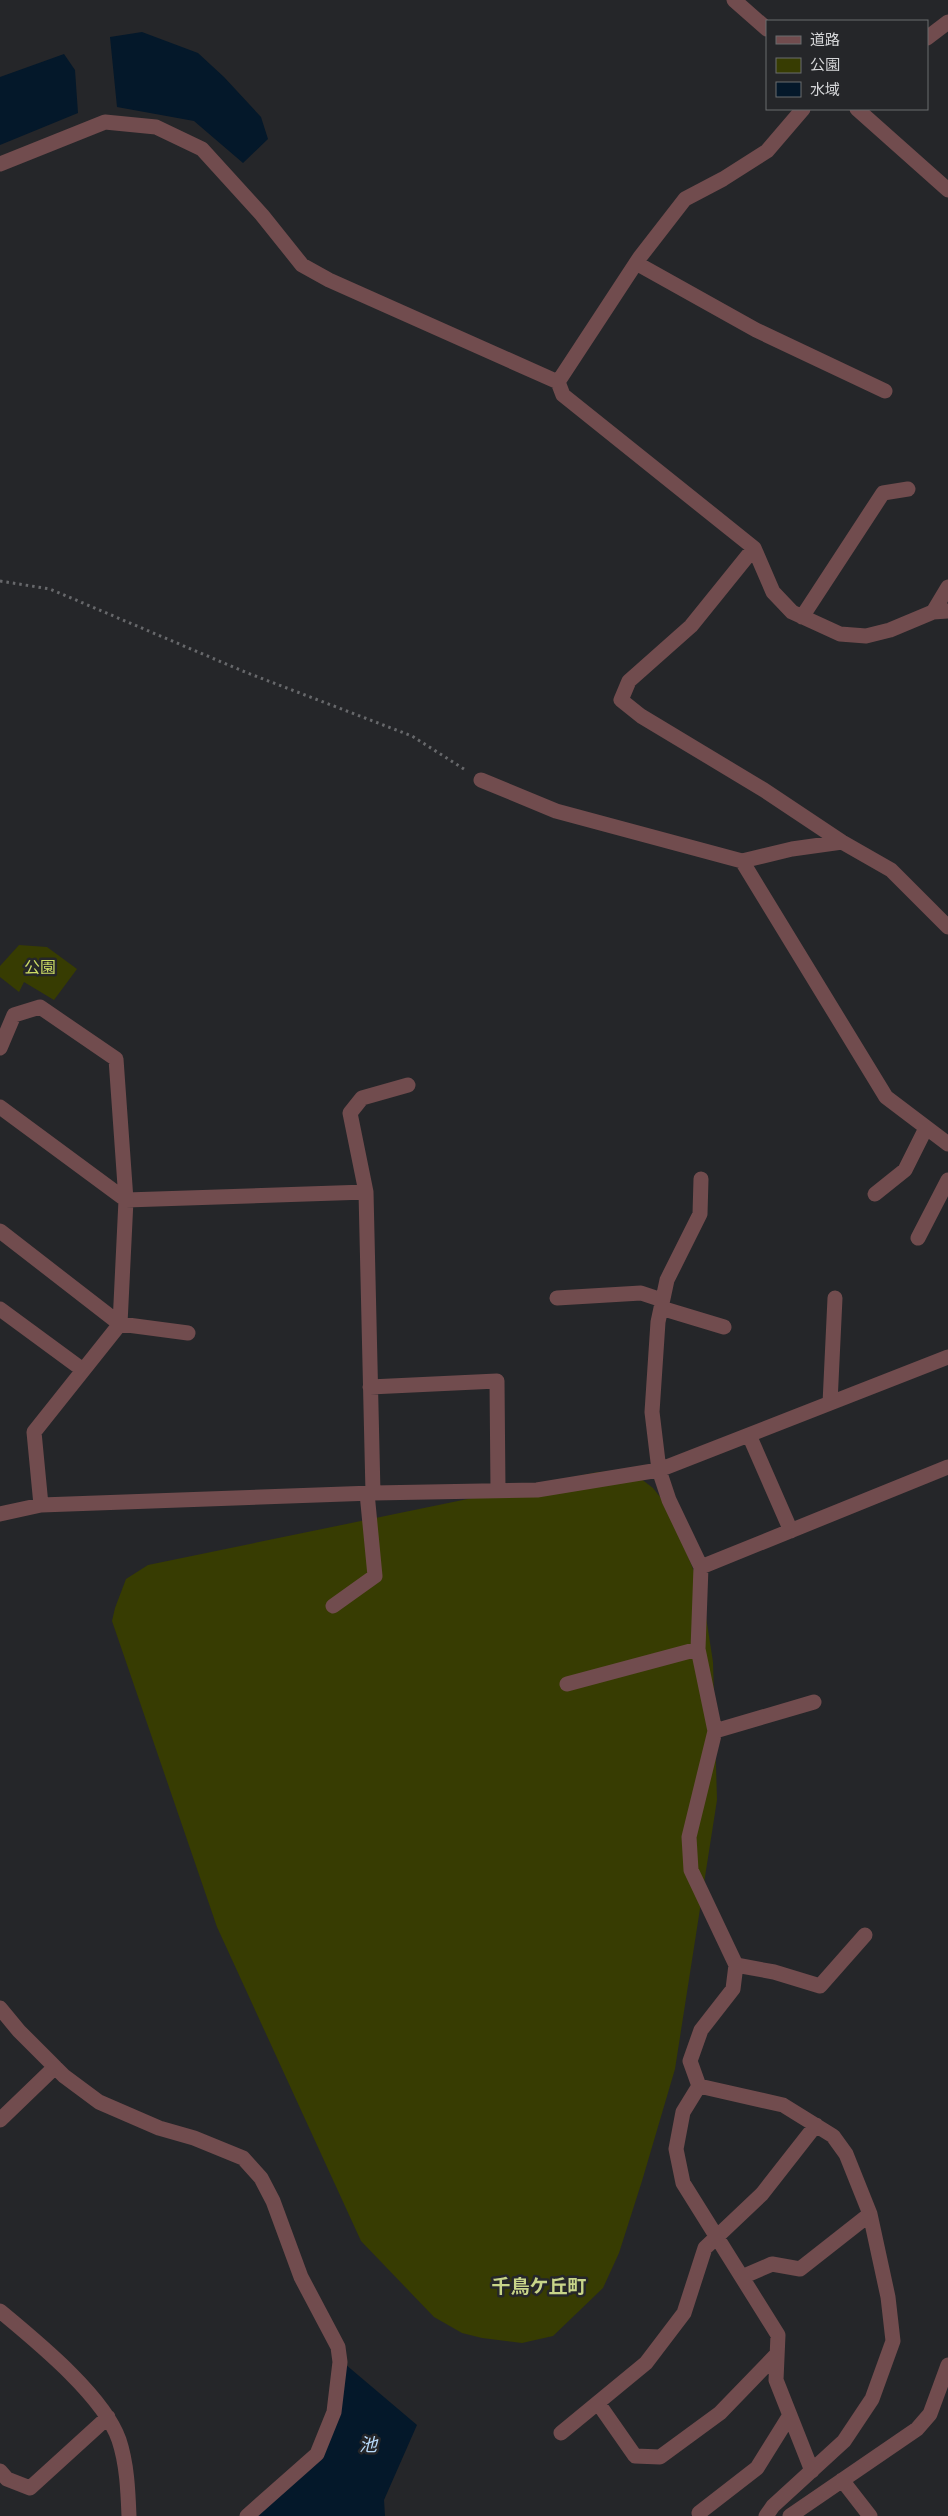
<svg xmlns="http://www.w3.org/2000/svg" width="948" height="2516" viewBox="0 0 948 2516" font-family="Inter,'Noto Sans JP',sans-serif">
	<rect width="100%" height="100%" fill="#252629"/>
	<!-- green -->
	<path fill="#373c02" d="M19,945L47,947L77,969L54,1000L24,982L19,992L0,977V966Z
		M624,1471L636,1475L653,1488L668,1507L702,1591L713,1662L717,1800L675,2069L642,2181L619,2253L603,2288L553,2336L522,2343L482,2338L462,2333L434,2317L361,2241L217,1927L112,1621L115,1608L126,1579L148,1565L598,1472Z"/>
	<!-- water -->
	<path fill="#04182a" d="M142,32L198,53L224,77L261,117L268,139L243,163L194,121L117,107L110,37Z
		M64,54L75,70L78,113L0,145V77Z
		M345,2364L417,2425L384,2500L385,2516H255L322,2457Z"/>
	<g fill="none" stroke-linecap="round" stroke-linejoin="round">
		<!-- path -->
		<path stroke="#67686b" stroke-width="3" stroke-dasharray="2.5 4" stroke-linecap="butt" d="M0,581L50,589L245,672L412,736L467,771"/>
		<!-- minor -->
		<path stroke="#714c4e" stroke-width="15" d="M734,0L767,29
			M927,38L948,22
			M857,109L948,190
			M0,164L105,122L156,127L202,149L262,215L302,265L329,280L558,382L563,395L754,548L773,592L792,612L840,634L866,636L890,630L933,612L948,611
			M636,263L756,330L885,391
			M558,382L640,257L685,199L723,179L767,151L803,109
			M754,548L691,626L629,681L621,700L641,716L764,790L842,842L891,870L948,927
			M933,612L948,587
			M802,617L883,493L908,489
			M481,780L556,811L742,861L792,849L842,842
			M742,861L886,1097L948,1144
			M0,1048L14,1015L40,1007L116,1059L126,1200L120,1324L34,1432L41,1505
			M0,1107L126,1200L366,1192
			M701,1179L700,1214L667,1280L658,1322L652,1412L659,1470L669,1500L701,1567L698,1649L715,1731L689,1837L691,1870L736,1965L733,1989L701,2030L690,2061L699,2086L783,2105L833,2136L846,2154L870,2214L888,2297L893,2341L872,2399L844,2441L773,2506L766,2516
			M875,1194L905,1170L926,1128
			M0,1231L120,1324L188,1333
			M918,1238L948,1180
			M557,1298L641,1293L662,1300
			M661,1308L724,1327
			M0,1309L83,1370
			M370,1387L497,1381L498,1490
			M830,1403L835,1298
			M749,1435L791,1531
			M373,1493L366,1192L350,1113L362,1098L408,1085
			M0,1514L41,1505L373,1493L537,1490L659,1470L948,1357
			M701,1567L948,1467
			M333,1606L375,1576L367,1493
			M567,1684L698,1649
			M715,1731L814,1702
			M736,1965L774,1972L820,1986L865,1935
			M0,2008L19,2031L64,2076L99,2102L159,2128L194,2138L243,2158L261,2178L273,2201L301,2277L338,2347L340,2362L334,2412L317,2454L247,2516
			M699,2086L683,2112L676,2149L683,2183L778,2335L776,2380L812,2471
			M0,2120L55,2067
			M742,2277L772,2264L800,2269L870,2214
			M0,2311C36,2341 104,2396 119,2440C127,2464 128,2491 129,2516
			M598,2403L635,2456L660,2457L720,2413L777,2354
			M561,2433L646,2363L684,2313L705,2248L762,2194L816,2125
			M0,2471L7,2479L30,2488L108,2417
			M842,2480L870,2516
			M699,2513L757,2468L790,2415
			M790,2516L917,2429L930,2414L948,2365"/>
	</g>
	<g text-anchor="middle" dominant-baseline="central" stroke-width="5" stroke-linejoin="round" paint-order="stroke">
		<!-- park labels -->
		<g font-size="16" fill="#cbda64" stroke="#252629">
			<text x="40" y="967">公園</text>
		</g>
		<!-- water labels -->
		<g font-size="18" font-style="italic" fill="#b8dafa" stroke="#252629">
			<text x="368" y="2444">池</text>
		</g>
		<!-- quarter labels -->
		<g font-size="19" font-weight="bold" fill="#c8d589" stroke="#252629">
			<text x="539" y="2286">千鳥ケ丘町</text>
		</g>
	</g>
	<!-- legend -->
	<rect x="766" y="20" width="162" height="90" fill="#252629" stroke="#6b6c6f"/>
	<rect x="776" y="36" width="25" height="8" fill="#714c4e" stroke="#6b6c6f"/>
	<text x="810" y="45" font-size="15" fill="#d5d6d8">道路</text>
	<rect x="776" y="58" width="25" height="15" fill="#373c02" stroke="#6b6c6f"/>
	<text x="810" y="70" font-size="15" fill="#d5d6d8">公園</text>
	<rect x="776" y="82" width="25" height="15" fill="#04182a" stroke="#6b6c6f"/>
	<text x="810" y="95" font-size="15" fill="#d5d6d8">水域</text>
</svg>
